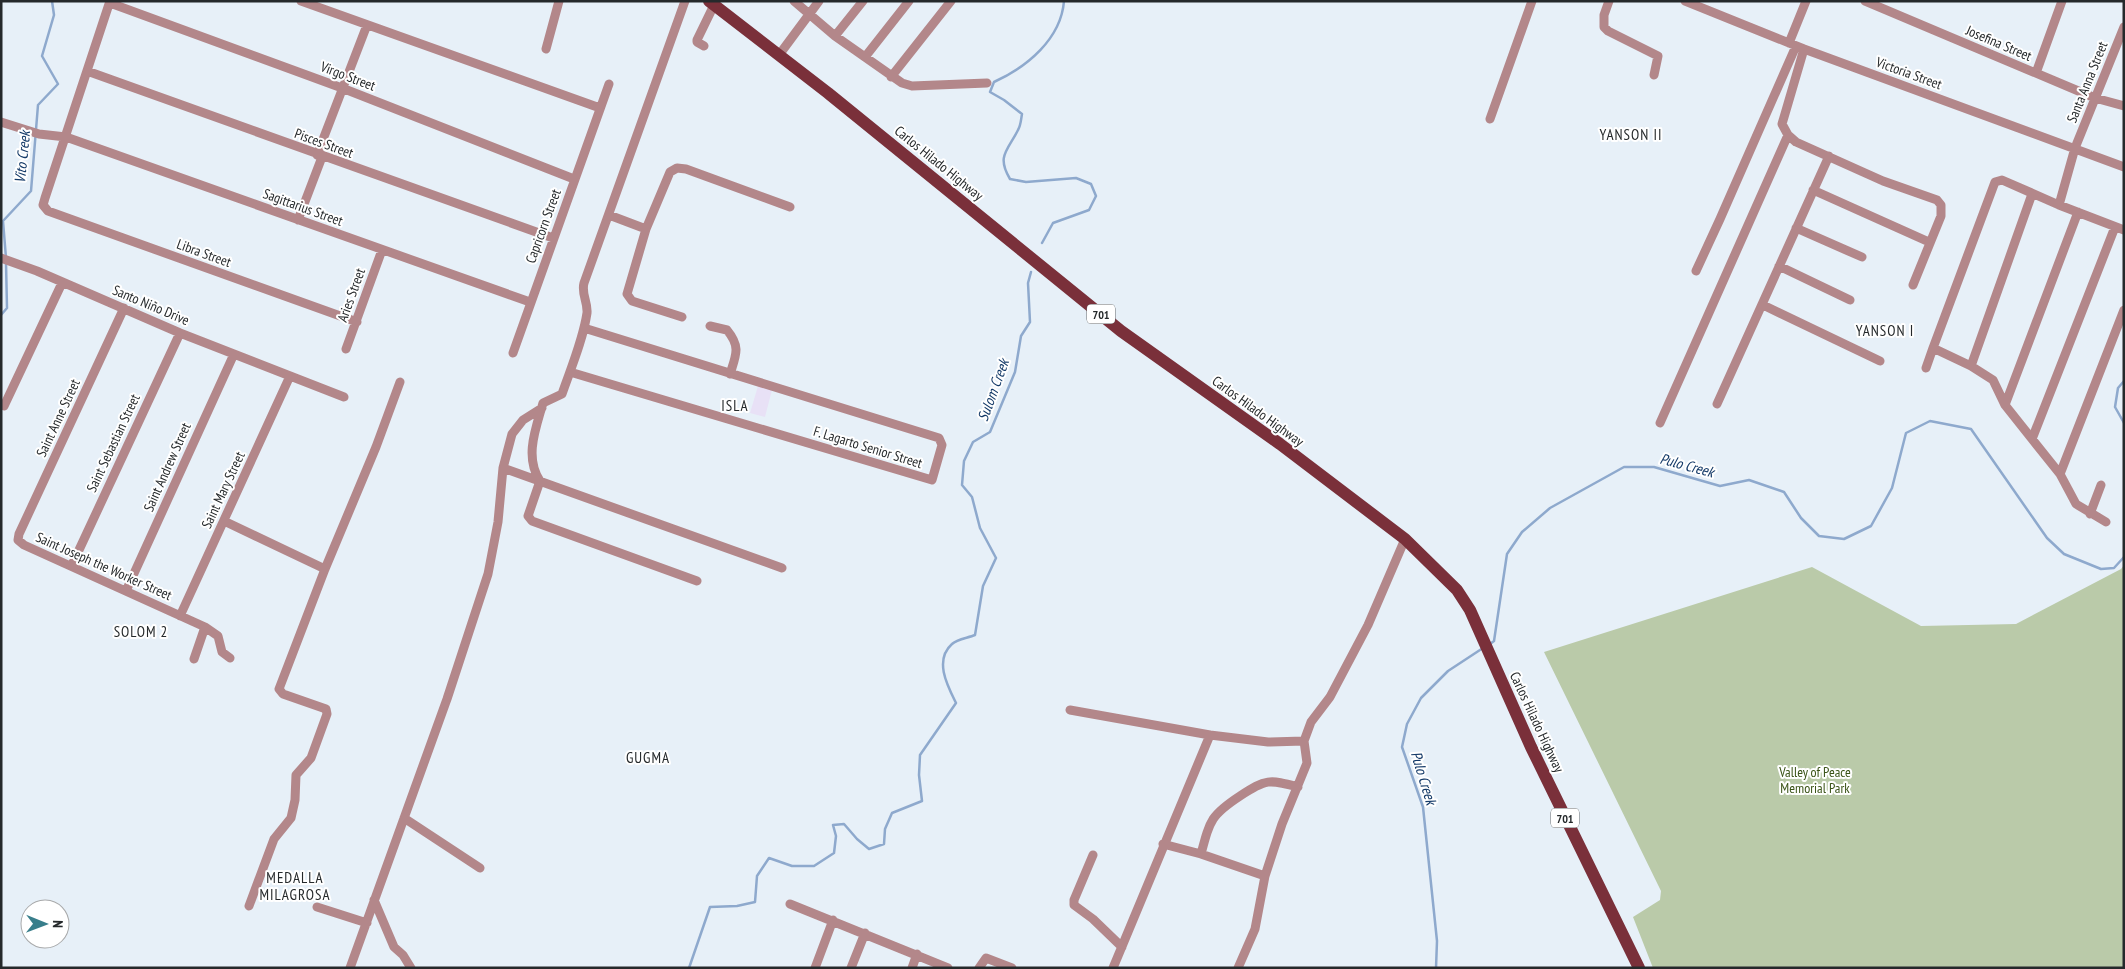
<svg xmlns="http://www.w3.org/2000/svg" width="2125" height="969" viewBox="0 0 2125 969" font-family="'PT Sans Narrow',sans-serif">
	<rect width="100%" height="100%" fill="#e7f0f8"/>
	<!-- education -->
	<path fill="#e8e1f6" d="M758,386L772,390L765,417L750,413Z"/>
	<!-- green -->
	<path fill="#bacaa9" d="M2124,565V968H1653L1633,917L1660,900L1661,891L1544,652L1812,567L1921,626L2016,624L2121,569Z"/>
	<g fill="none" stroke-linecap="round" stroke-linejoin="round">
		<!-- stream -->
		<path stroke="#8ea9cd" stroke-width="2.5" d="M1042,243L1053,223L1089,210L1096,196L1091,184L1076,178L1026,182L1010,179C996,156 1008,150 1018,130C1021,125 1021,119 1022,114L1004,100L990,92L994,82C1027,67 1061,39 1064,1
			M6,258L3,221L31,191L38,105L58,84L42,56L54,15L52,1
			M1,315L7,308L6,263
			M2124,381L2118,388L2115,407L2124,423
			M1490,644L1494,641L1507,554L1522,532L1550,508L1624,467H1654L1720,486L1749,480L1784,492L1801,518L1819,536L1844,539L1871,526L1892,488L1906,433L1930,421L1971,429L2047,538L2064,554L2101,569L2114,568L2124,557
			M689,968L710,907L737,906L755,902L757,876L769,858L792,866H814L834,853L836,836L833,825L844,824L857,839L869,849L884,844L885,829L892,813L922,801L919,775L920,755L956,703C947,685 934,660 952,644C957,639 968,638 975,635L983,586L996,558L980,528L972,497L962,485L964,461L973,442L990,432L1015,372L1021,336L1030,322L1028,283L1031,272
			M1436,968L1437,941L1423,807L1402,747L1407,724L1421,698L1448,671L1483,648"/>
		<!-- street -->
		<path stroke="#b3878a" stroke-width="9" d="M110,1L45,198L43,205L48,211L357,322
			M301,1L600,108
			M685,1L584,283C581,294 588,302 587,313C583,340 571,368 562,394L543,403C536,428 524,457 540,481L528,516L532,521L697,581
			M794,1L835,36L902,83L912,86L987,83
			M1609,1L1604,15V27L1608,31L1658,56L1654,75
			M1685,1L1804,49L2124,167
			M1865,1L2095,98L2124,106
			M110,3L342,88L574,179
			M2124,27L2075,148L2059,205L2124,230
			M835,36L863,1
			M1789,43L1806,1
			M704,46L697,42V40L714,5
			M546,49L559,1
			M1804,49L1782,124L1788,135L1796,142L1883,181L1937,200L1941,205V216L1913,285
			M779,55L819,1
			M865,57L909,1
			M87,71L553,238
			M2036,73L2062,1
			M891,77L951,1
			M1490,119L1532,1
			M1,122L39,134L66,137L530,302
			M317,155L367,25
			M1813,190L1929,242
			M609,215L646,229
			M298,220L322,157
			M1796,228L1862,257
			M1,258L37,271L180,333L344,397
			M1779,266L1850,300
			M1696,271L1720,219L1796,46
			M1763,305L1880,361
			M124,308L19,534L18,540L24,545L205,627L194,659
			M682,317L632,301L627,294L646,229L670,172L677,168L686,169L790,207
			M710,326L727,330C741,347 736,355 730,374
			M346,349L382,250
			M513,353L609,84
			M1971,366L2032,194
			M1926,368L1933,348
			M570,372L932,480L942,445L939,438L584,328
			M1717,404L1829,156
			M2005,405L2078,212
			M4,406L62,283
			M1660,423L1788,135
			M2032,439L2005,405L1993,380L1971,366L1933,348L1995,182L2002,180L2059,205
			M503,468L782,568
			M2060,474L2032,439L2115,227
			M2090,514L2101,485
			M224,521L325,569L376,447L400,382
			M2106,522L2076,504L2060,474L2124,310
			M72,565L180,333
			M126,591L234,354
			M180,616L290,376
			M205,627L218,636L222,652L230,658
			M1070,710L1210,735
			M1304,741L1311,722L1330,697L1368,625L1405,539
			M404,818L480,868
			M1163,844L1201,854L1265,876
			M1201,854C1210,820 1211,815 1240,796C1266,779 1269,779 1298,787
			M1093,855L1074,900V905L1093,919L1122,947
			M374,900L394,947L403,955L411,968
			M790,904L948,968
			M249,906L274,839L291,818L295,800L296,775L311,758L327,714L326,709L283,694L279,689L325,569
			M317,907L367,923
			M350,968L447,699L488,574L498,522L503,468L512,434L523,420L542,408
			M815,968L833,920
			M851,968L865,933
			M912,968L917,954
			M979,968L986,958L1012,968
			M1113,968L1210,735L1268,742L1304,741L1307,763L1282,824L1265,876L1255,929L1238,968"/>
		<!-- primary -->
		<path stroke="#7a303a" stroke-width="12" d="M709,1L828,93L1121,331L1280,444L1405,539L1457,590L1470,610L1531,747L1639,968"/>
	</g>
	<g text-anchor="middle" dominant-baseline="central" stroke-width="4" stroke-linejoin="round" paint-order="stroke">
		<!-- shield labels -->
		<g fill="#fff" stroke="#66696b" stroke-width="1">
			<rect x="1087" y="304.5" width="28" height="19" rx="4"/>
			<rect x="1551" y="808.5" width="28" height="19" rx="4"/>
		</g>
		<g font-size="12" font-weight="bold" fill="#25292b">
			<text x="1101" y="314">701</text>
			<text x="1565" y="818">701</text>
		</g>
		<!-- street labels -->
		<g font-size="14" fill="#25292b" stroke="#fff">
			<text transform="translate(1999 43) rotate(23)">Josefina Street</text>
			<text transform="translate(1909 73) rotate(20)">Victoria Street</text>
			<text transform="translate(348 76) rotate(21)">Virgo Street</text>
			<text transform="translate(2087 82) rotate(-68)">Santa Anna Street</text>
			<text transform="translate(324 143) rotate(20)">Pisces Street</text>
			<text transform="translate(939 163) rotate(39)">Carlos Hilado Highway</text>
			<text transform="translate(303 207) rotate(20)">Sagittarius Street</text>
			<text transform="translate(543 226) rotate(-70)">Capricorn Street</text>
			<text transform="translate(204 253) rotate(20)">Libra Street</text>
			<text transform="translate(351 295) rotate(-70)">Aries Street</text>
			<text transform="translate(151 305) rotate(23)">Santo Niño Drive</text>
			<text transform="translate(1258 411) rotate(36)">Carlos Hilado Highway</text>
			<text transform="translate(58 418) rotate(-65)">Saint Anne Street</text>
			<text transform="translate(113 443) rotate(-65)">Saint Sebastian Street</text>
			<text transform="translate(868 447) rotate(17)">F. Lagarto Senior Street</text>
			<text transform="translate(167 467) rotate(-66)">Saint Andrew Street</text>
			<text transform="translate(223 490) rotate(-65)">Saint Mary Street</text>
			<text transform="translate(104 566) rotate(24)">Saint Joseph the Worker Street</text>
			<text transform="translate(1537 722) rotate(65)">Carlos Hilado Highway</text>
		</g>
		<!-- park labels -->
		<g font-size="14" fill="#3a5317" stroke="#fff">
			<text x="1815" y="772">Valley of Peace<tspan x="1815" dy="16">Memorial Park</tspan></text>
		</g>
		<!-- neighbourhood labels -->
		<g font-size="15" letter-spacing="1" fill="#25292b" stroke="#fff">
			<text x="1631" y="134">YANSON II</text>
			<text x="1885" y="330">YANSON I</text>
			<text x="735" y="405">ISLA</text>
			<text x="141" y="631">SOLOM 2</text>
			<text x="648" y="757">GUGMA</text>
			<text x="295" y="877">MEDALLA<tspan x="295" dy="17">MILAGROSA</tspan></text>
		</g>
		<!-- water labels -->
		<g font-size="15" font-style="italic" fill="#143a68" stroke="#fff">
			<text transform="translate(22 157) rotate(-84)">Vito Creek</text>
			<text transform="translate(993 390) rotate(-70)">Sulom Creek</text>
			<text transform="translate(1687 465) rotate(15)">Pulo Creek</text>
			<text transform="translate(1424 778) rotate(73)">Pulo Creek</text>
		</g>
	</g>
	<!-- border -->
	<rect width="2125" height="969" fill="none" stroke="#25292b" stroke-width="5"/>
	<!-- north arrow -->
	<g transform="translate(45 924) rotate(91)"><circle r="24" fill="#ffffff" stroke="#a8a9aa"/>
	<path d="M0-4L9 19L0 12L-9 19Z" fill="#387e8b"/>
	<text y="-8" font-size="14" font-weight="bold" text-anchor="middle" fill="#25292b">N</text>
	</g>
</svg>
